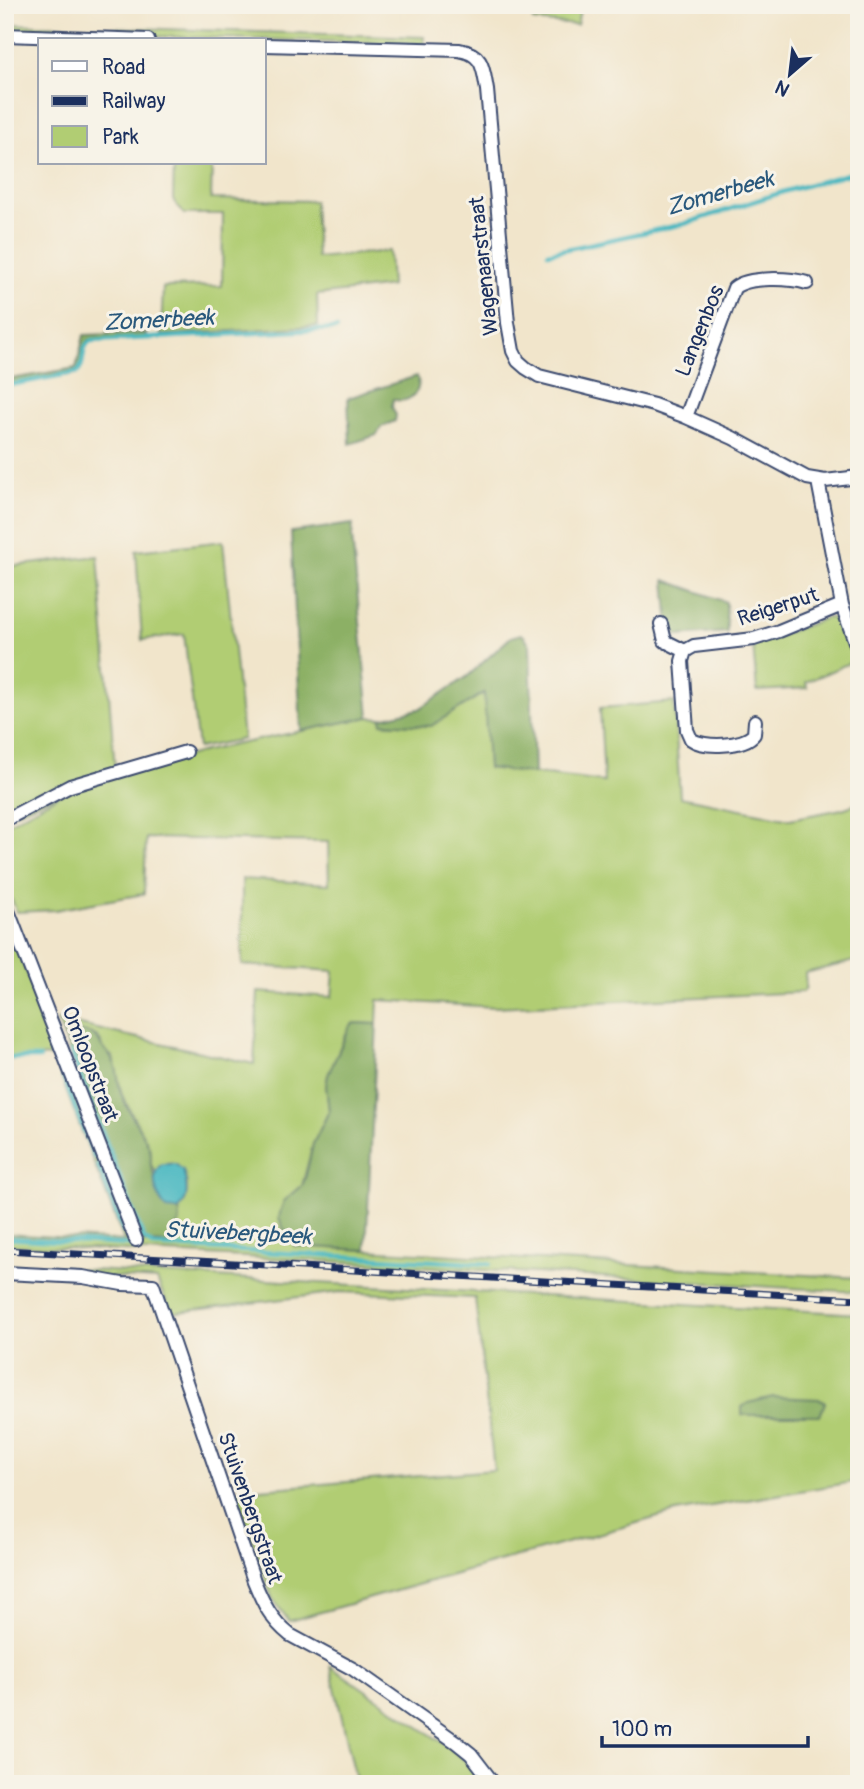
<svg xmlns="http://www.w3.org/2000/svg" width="864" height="1789" viewBox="0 0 864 1789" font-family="Pangolin,sans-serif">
	<rect width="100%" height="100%" fill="#f7f3e8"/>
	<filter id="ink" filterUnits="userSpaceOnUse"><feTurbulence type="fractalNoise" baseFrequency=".0143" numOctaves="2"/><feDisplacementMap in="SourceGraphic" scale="14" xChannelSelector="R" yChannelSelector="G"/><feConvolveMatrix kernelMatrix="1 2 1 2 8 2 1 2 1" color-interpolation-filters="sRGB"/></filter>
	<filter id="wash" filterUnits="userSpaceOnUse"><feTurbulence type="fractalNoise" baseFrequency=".00686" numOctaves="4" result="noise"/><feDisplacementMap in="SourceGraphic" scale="28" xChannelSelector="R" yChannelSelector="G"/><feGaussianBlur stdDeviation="1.57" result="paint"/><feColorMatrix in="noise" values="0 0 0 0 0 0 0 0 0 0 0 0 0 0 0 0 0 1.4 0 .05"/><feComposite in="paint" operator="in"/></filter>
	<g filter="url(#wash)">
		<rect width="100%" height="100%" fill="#f1e5cb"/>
		<!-- green -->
		<path fill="#b1cd73" stroke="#667e68" stroke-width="2" d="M537,5H581L577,25L533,21Z
			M5,24L424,37V44L5,32Z
			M174,163H212L211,199L314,201L317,258L389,251L391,286L317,295L318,326L161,335L163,287L222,286L223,214H184L173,200Z
			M223,541L243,739L198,748L184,634L142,640L136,551Z
			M98,556L115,769L5,817V567Z
			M826,618H834L842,625L856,660L806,682L807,688L757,691L753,645Z
			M485,692L488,768L604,782L600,708L674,702L680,797L790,819L842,809L859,803V960L805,973L806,987L803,992L495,1007L378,1000L377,1024L354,1023L346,1034L328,1075L326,1086L329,1111L313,1144L302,1186L292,1193L284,1230L293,1236L294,1246L859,1278V1292L365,1263L5,1245V1234L124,1241L53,1056L22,1058L5,1057V917L131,1242L174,1244V1230L177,1227L180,1212L178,1210C198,1193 182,1145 155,1171L151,1165V1151L122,1095L113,1057L105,1051L98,1037L90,1033L62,1032L57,1020L254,1064L258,992L332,997L334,971L242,965V879L329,884L328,842L146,838L144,894L55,910L17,912L5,885V825L68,790L123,773L205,751L369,717L381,718L382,723L431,726Z
			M5,1265L859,1314V1481L676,1512L289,1621L272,1598L236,1491L494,1470L475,1298L340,1292L171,1313L157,1280L5,1270Z
			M330,1666L456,1752L469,1764L484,1784H357Z"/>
		<!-- forest -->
		<path fill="#8cb065" stroke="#547062" stroke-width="2" d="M146,333V338L88,340L80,369L75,374L5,385V380L76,368L84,335Z
			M417,376C423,392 408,405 393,399L392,407L396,415L395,421L381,427L377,435L350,444L348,398Z
			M353,524L352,537L369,717L301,731L291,532Z
			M665,580L726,602L727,632L678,636L669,628Z
			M521,634L525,637L530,645L534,774L488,768L484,693L431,726L382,723L381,718L419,709L468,676L511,637Z
			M354,1023L377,1024L366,1250L294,1246L293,1236L284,1230L279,1218L281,1209L284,1201L302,1186L306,1175L313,1144L329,1111L326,1086L328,1075L350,1026Z
			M77,1031C101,1034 93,1037 106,1051C122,1069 115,1077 122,1096C129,1115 143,1131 150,1149C152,1155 150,1161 151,1166C155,1177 157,1190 161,1202L180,1212L179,1223L174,1230V1244L142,1243L62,1032Z
			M773,1397L819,1399L825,1403L820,1415H742V1407L748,1403Z"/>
		<!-- water -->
		<path fill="#4ab8c1" stroke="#327490" stroke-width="2" d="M162,1164H175L183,1170C187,1184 190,1201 178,1210L167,1209C157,1199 148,1174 162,1164Z"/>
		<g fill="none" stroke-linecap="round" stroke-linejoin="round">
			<!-- stream -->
			<path stroke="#4ab8c1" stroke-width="4.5" d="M548,253L684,224L786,191L859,171
				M5,386L78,372C86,363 80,349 90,341L337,329
				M5,927L9,936
				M47,1036L94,1157
				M71,1052L144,1239L153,1246L490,1264
				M5,1058H40
				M98,1165L123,1231
				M5,1238L131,1245"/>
		</g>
	</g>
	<g filter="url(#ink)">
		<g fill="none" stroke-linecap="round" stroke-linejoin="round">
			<!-- street casing -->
			<g stroke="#3b4a6e" stroke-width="16">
				<path id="street" d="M5,35L148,40
					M264,45L459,50C484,54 483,69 487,90L508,323L513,351L518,361L526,368L539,376L654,405L686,417L733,438L807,478L825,481L859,477
					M686,417L734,288C748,276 790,278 807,283
					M818,481L842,605L859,653
					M661,624L665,641L685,651
					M755,721L754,734C744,747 703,748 691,739L687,730L682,661L685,651L694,646L754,639L779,631L842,605
					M5,820L70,786L186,752
					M5,903L136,1240
					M5,1273L83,1277L122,1284L153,1285L254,1581C263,1603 271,1620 290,1635L353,1669L456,1742L471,1754L494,1784"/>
			</g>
			<!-- street -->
			<use href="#street" stroke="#fff" stroke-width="12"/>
			<!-- rail casing -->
			<g stroke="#1b2f5e" stroke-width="7">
				<path id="rail" d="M5,1250L859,1299"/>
			</g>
			<!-- rail -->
			<use href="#rail" stroke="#f7f3e8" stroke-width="4.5" stroke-dasharray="13" stroke-linecap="butt"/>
		</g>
	</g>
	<g text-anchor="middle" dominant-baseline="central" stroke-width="6" stroke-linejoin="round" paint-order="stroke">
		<!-- street labels -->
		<g font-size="21" fill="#1b2f5e" stroke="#f7f3e8">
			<text transform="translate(484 266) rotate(-96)">Wagenaarstraat</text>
			<text transform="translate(700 331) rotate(-68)">Langenbos</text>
			<text transform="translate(778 607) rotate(-18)">Reigerput</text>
			<text transform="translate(90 1064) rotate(69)">Omloopstraat</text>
			<text transform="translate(250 1508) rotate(71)">Stuivenbergstraat</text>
		</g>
		<!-- water labels -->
		<g font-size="23" font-style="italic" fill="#29587c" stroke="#f7f3e8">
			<text transform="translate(720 193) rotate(-16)">Zomerbeek</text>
			<text transform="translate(159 320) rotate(-3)">Zomerbeek</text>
			<text transform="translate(238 1233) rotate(3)">Stuivebergbeek</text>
		</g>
	</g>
	<!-- margin -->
	<rect width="864" height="1789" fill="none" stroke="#f7f3e8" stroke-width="28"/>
	<!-- legend -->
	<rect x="38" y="38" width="228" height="126" fill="#f7f3e8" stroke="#9fa5b1" stroke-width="2"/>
	<rect x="52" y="61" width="35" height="10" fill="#ffffff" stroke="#9fa5b1" stroke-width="2"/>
	<text x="102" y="74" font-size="21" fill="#1b2f5e">Road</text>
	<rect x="52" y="96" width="35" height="10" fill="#1b2f5e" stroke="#9fa5b1" stroke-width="2"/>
	<text x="102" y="108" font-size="21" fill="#1b2f5e">Railway</text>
	<rect x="52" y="126" width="35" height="21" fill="#b1cd73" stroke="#9fa5b1" stroke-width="2"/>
	<text x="102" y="144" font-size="21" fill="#1b2f5e">Park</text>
	<!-- north arrow -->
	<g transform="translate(790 74) rotate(208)" stroke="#f7f3e8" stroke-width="5" paint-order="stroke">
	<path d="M0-5L12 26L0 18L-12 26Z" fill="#1b2f5e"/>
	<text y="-10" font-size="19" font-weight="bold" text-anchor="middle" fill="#1b2f5e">N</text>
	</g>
	<!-- scale -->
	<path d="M602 1736v10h206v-10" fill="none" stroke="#1b2f5e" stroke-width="3.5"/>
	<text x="612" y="1736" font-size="21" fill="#1b2f5e" stroke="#f7f3e8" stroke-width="5" paint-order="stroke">100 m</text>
</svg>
